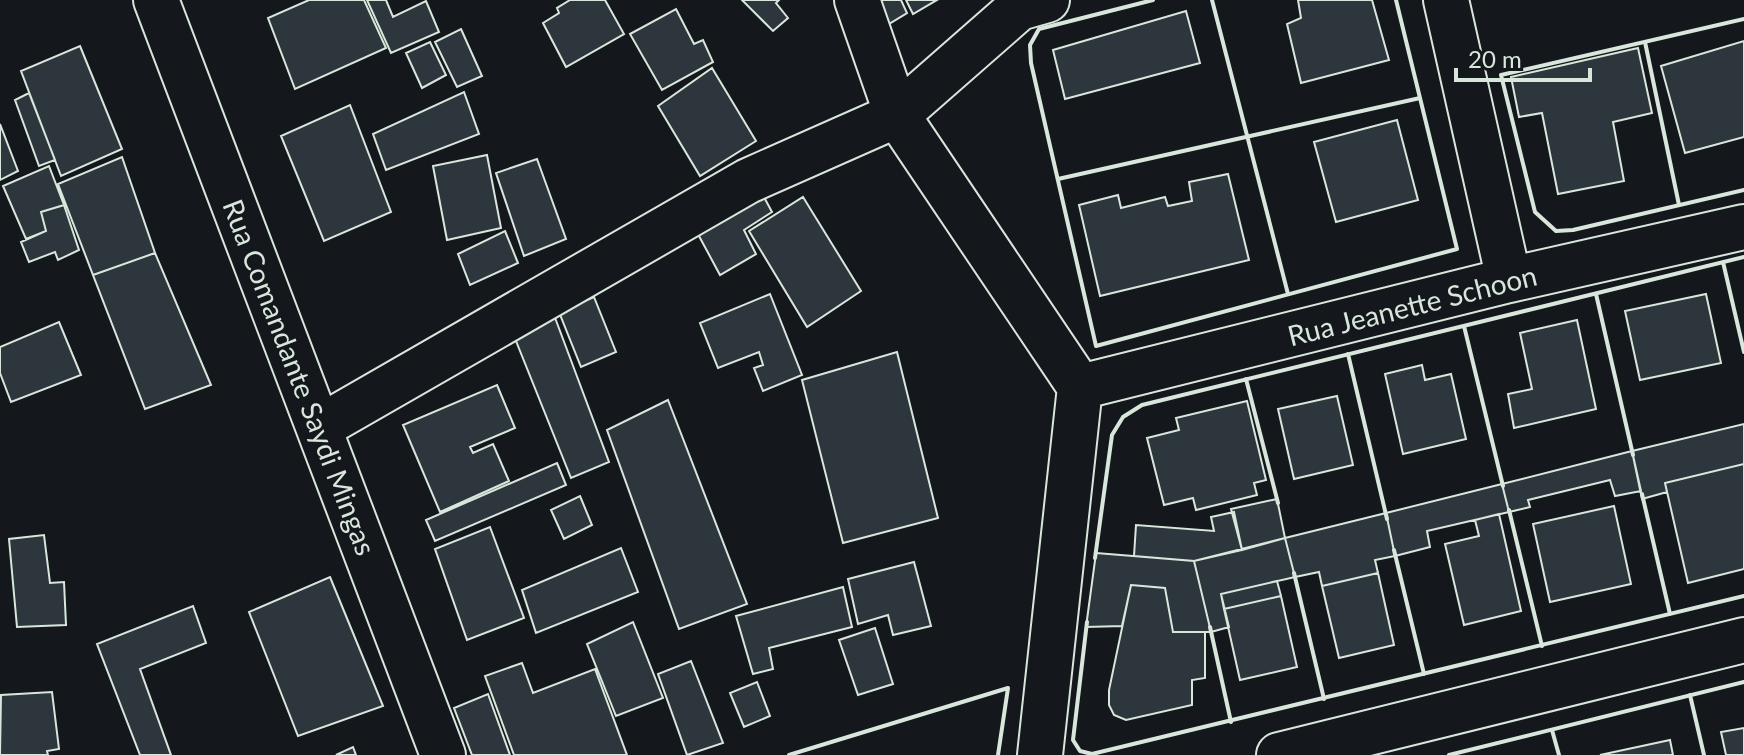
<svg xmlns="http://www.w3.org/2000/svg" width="1744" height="755" viewBox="0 0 1744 755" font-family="Lato,sans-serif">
	<rect width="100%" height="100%" fill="#14181c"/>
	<!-- building -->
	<path fill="#2c363c" stroke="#d8e6dc" stroke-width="2" d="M309,0H364L386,48L295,89L268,18Z
		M367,0H386L393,17L426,1L439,32L391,53Z
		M570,0H605L624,34L566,67L543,23L559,13L557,8Z
		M742,0H779L776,3L788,18L773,31Z
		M875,0H901L907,13L884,27Z
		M906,0H937L913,14Z
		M1298,0H1372L1389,60L1301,83L1287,24L1301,18Z
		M676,9L694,44L703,40L713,62L662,90L630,34Z
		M1186,11L1200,63L1065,99L1053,50Z
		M461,29L482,76L457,87L435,42Z
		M1744,41V137L1685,153L1661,66Z
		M430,42L446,75L422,88L406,53Z
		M80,46L122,149L61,176L21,71Z
		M1638,48L1652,113L1613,122L1624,181L1558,194L1542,113L1519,117L1511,77Z
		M712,68L756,141L700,176L658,106Z
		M464,92L479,134L386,170L373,134Z
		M29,93L55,160L39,166L15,100Z
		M350,105L391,212L324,241L281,136Z
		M1397,120L1418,200L1336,222L1314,142Z
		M0,124L18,171L0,180Z
		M487,155L501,228L447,240L433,166Z
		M122,157L155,253L93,275L58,184Z
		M537,159L566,239L524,256L496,173Z
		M49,166L64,205L41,212L46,231L26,239L3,186Z
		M1228,174L1249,260L1100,296L1079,205L1118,195L1121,208L1165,197L1168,206L1192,201L1189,182Z
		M757,184L772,212L744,230L756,254L720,275L692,223Z
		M803,197L861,291L807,327L749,231Z
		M64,205L79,250L58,260L55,252L29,262L21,242L46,231L41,212Z
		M505,231L518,263L470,285L458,254Z
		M155,253L211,385L145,409L93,275Z
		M770,294L802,375L763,391L754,368L763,365L759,352L718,368L700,323Z
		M1706,294L1721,363L1640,380L1625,311Z
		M594,297L616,352L581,367L559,312Z
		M554,315L609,462L571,478L514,336Z
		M1577,320L1596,409L1514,428L1508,394L1532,389L1520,333Z
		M59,322L81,375L11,402L0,373V347Z
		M897,352L938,518L843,543L802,380Z
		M1422,365L1425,380L1451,374L1466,439L1403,454L1385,374Z
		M497,385L515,428L470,447L473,453L493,444L509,481L440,512L403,425Z
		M1337,396L1353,465L1294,479L1278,409Z
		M668,400L747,604L679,629L607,430Z
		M1247,401L1266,480L1254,483L1257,495L1196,510L1193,498L1164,505L1147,438L1179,430L1176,418Z
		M1744,424V464L1665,483L1667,492L1642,499L1632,451Z
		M1632,451L1641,491L1615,496L1610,480L1528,500L1530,507L1509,512L1502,484Z
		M557,463L566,485L435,541L426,520Z
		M1744,464V569L1688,583L1665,483Z
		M1502,484L1509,512L1427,531L1430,547L1395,556L1386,513Z
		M580,496L592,525L564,539L551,510Z
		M1277,499L1285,538L1242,550L1231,509Z
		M1614,506L1631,584L1550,602L1533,524Z
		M1234,512L1242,550L1194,561L1134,556L1136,525L1214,531L1211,517Z
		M1386,513L1395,556L1375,560L1378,573L1322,586L1319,572L1295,577L1285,538Z
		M1499,514L1521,611L1464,625L1445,544L1479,536L1475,520Z
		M490,527L524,618L467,640L435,549Z
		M44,535L50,583L64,582L66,625L17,627L9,539Z
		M1285,538L1295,577L1221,594L1229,627L1211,632L1194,561Z
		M621,548L638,592L536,633L522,590Z
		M1096,553L1194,561L1211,632H1173L1165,588L1131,585L1122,626L1086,627Z
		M914,562L931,626L893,635L888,615L858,624L848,579Z
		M1378,573L1394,645L1339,658L1322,586Z
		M330,577L383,706L298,736L249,612Z
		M1277,581L1281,596L1224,609L1221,594Z
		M1131,585L1165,588L1173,632H1205V678L1192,680V705L1126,720L1114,715L1109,705V690Z
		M843,587L852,627L769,648L773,669L753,674L736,616Z
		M1281,596L1297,667L1240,680L1224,609Z
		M193,606L206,643L140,669L171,755H140L97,644Z
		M633,622L663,698L616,716L587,644Z
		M875,628L893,684L858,695L839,640Z
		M691,661L723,743L687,755L658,674Z
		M522,663L533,693L595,669L627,755H514L485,676Z
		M757,682L770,716L744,727L730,693Z
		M52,692L59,749L47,751L48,755H0L1,695Z
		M488,694L510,755H472L454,708Z
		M1744,728V755H1726L1721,732Z
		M1670,740L1673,755H1600Z
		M353,747L356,755H336Z"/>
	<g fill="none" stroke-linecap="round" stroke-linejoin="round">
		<!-- minor casing -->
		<g stroke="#d8e6dc" stroke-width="48">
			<path id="minor" d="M156,0L443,755
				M857,0L897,115L1080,387L1040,755
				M1446,0L1509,280
				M1080,387L1509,280L1744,227
				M320,427L748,181L897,115L1019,8L1047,0
				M1279,755L1744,640"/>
		</g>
		<!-- minor -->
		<use href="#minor" stroke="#14181c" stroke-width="44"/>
		<!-- wall -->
		<path stroke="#d8e6dc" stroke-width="4" d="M1153,0L1039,29L1030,45L1031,63L1096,346L1457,249L1396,0
			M1212,0L1288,294
			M1744,19L1501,75L1535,212L1556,231L1573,230L1744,190
			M1645,42L1679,205
			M1058,179L1420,98
			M1723,262L1744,352
			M1596,294L1633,455
			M1464,326L1503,486
			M1348,354L1387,519
			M1246,379L1278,503
			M1642,494L1670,614
			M1509,510L1542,646
			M1394,550L1424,674
			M1095,558L1112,435L1123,417L1142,405L1744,257
			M1294,573L1324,699
			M1087,622L1073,740L1080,751L1092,754L1744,596
			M1210,627L1231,722
			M1690,695L1704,755
			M1552,730L1559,755
			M789,755L1008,688L998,755
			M1449,755L1744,682"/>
	</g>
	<g text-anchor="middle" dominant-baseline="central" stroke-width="6" stroke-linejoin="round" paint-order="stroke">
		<!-- street labels -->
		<g font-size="28" fill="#d8e6dc" stroke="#14181c">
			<text transform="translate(1412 305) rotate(-14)">Rua Jeanette Schoon</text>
			<text transform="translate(300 377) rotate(69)">Rua Comandante Saydi Mingas</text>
		</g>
	</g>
	<!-- scale -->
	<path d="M1456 68v12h134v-12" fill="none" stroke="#d8e6dc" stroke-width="4"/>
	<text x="1468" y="68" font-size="24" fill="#d8e6dc" stroke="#14181c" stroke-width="6" paint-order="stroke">20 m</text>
</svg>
